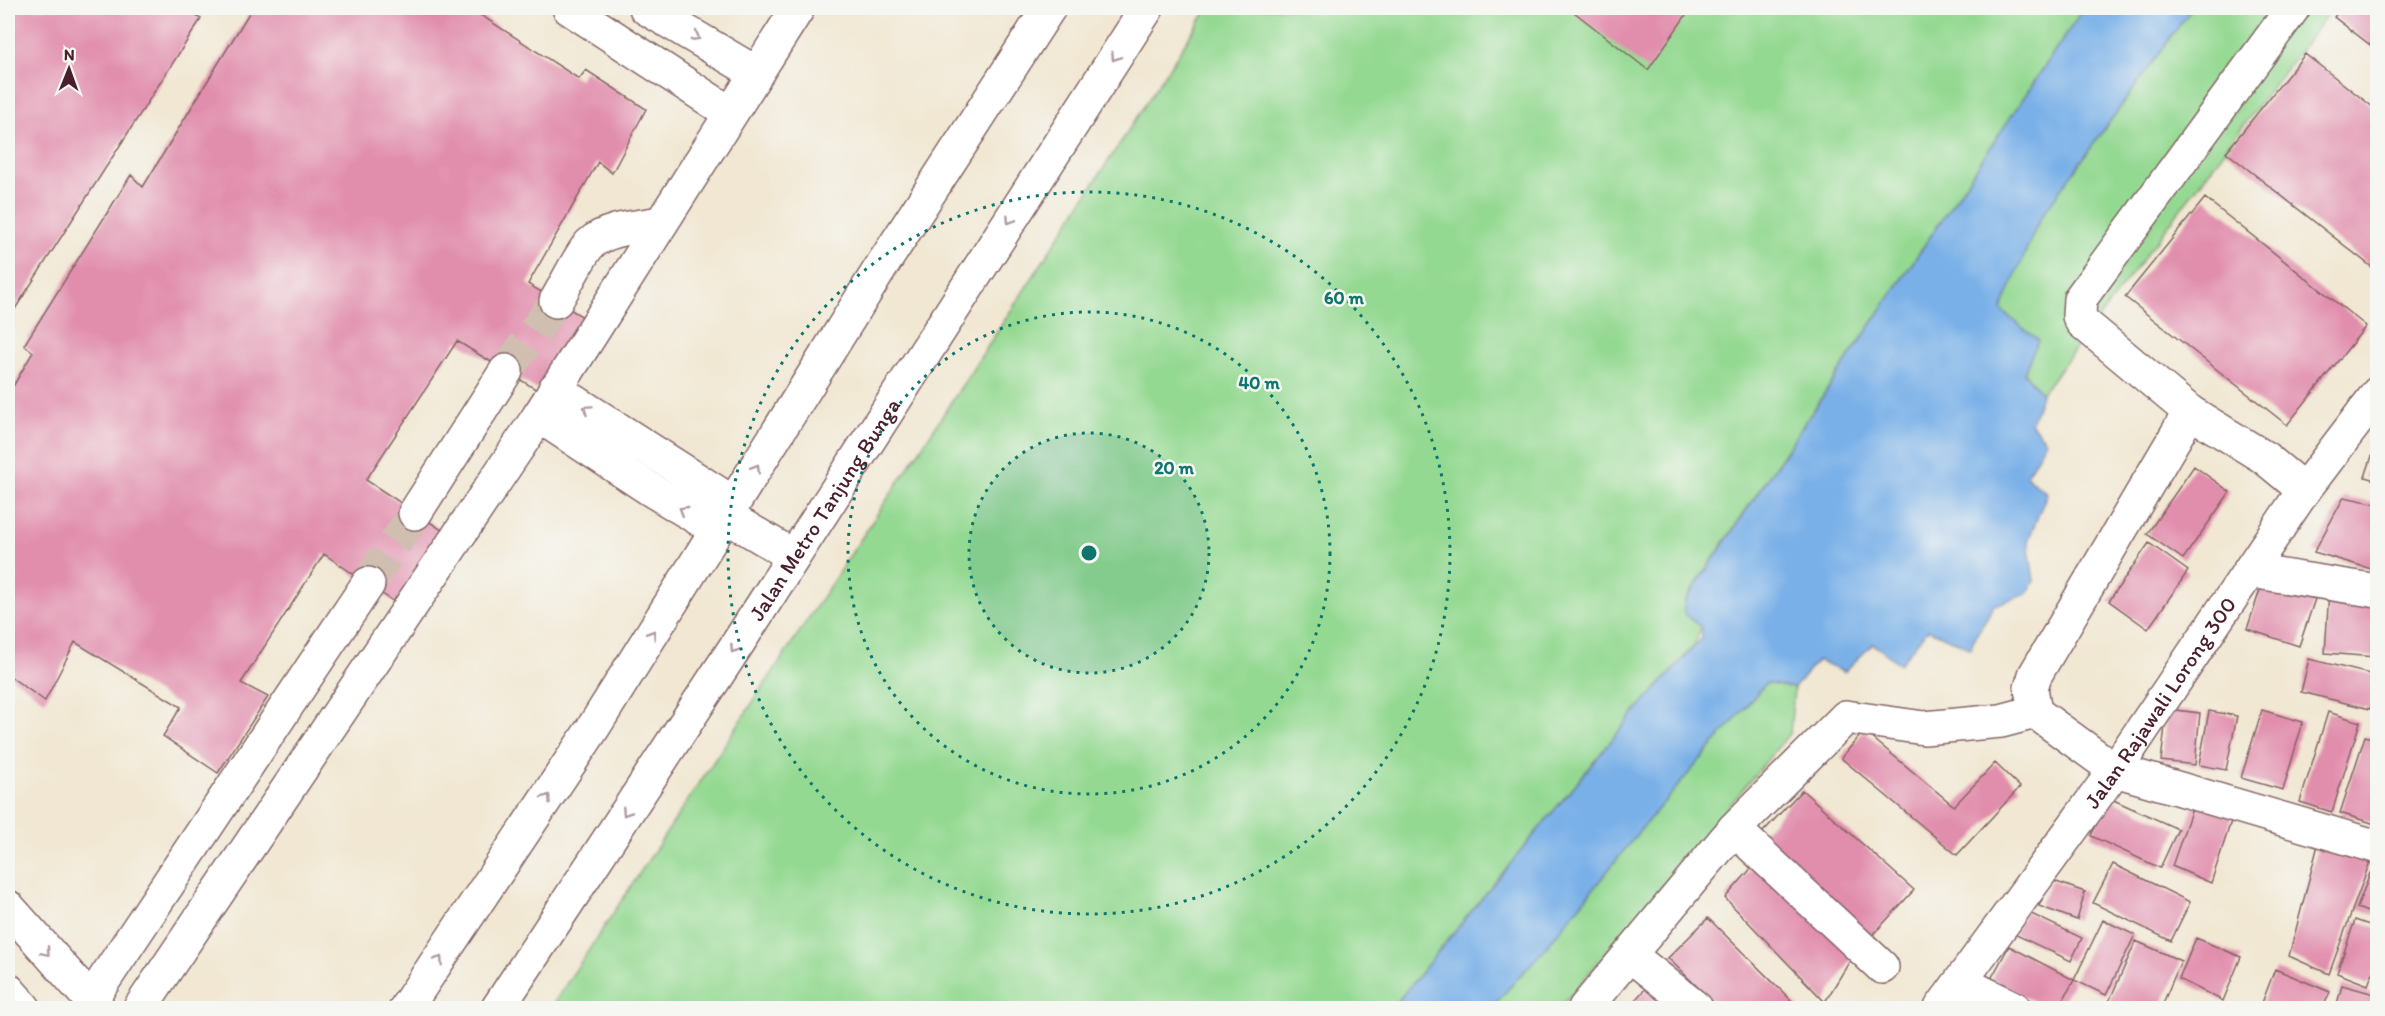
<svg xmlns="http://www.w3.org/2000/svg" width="2385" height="1016" viewBox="0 0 2385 1016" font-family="Itim,sans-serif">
	<rect width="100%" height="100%" fill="#f6f6f2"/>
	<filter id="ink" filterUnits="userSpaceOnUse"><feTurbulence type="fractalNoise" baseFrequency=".0167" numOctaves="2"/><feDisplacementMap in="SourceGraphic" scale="12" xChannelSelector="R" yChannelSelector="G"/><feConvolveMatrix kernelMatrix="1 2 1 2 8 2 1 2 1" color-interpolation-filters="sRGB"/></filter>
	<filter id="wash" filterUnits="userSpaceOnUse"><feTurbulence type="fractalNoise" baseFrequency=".008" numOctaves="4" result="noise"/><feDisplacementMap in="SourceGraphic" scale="24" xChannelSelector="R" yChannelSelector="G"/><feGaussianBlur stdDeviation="1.35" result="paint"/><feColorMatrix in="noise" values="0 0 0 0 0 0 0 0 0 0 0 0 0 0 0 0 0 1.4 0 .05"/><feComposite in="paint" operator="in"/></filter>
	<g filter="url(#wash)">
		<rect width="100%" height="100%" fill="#f1e7d2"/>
		<!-- green -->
		<path fill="#94d992" stroke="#6f7c5e" stroke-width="1.5" d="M1208,8H2084L1684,602V613L1701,627L1694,646L1629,719L1392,1008H563L555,1001L941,418Z
			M2192,8H2332L2042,393L2024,373L2000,310L2040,218Z
			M1766,683L1794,688L1790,733L1560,1008H1491L1547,946L1646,823Z"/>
		<!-- water -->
		<path fill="#79b0e8" stroke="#62688a" stroke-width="1.5" d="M2084,8H2192L2040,218L2001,310L2038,340L2024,373L2042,393L2031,423L2046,441L2026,476L2047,493L2028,541L2034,581L2027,594L1994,605L1973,641L1971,649L1928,629L1900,664L1873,644L1844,672L1818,660L1794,688L1766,683L1646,823L1547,946L1491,1008H1392L1629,719L1702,638L1701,627L1684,613V603Z"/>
		<g id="blocks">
			<!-- building -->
			<path fill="#e18dac" d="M8,8H183L201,19L8,320Z
				M252,8H470L579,79L586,70L646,109L612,173L598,162L528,284L583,317L537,390L457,341L366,480L445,532L400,606L324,554L241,683L268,697L218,773L163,736L181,707L75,642L45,701L8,675V608L13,599L8,596V395L33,352L24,345L131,175L143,187Z
				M1569,8H1691L1648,70Z
				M2341,8H2378V51L2334,17Z
				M2305,54L2378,111V272L2226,152Z
				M2205,198L2366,326L2287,425L2125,297Z
				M2377,441H2378V481L2365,477Z
				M2194,466L2230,492L2183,559L2147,534Z
				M2344,497L2378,504V571L2314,552Z
				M2149,543L2188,571L2148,629L2109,601Z
				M2263,581L2315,599L2299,646L2247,629Z
				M2329,591L2378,593L2375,657L2325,653Z
				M2309,659L2378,676L2370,709L2301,692Z
				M2167,709L2200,713L2195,765L2161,761Z
				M2262,710L2303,722L2283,790L2241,778Z
				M2209,711L2237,716L2226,770L2199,765Z
				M2328,712L2360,722L2332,812L2300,802Z
				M1864,731L1954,806L1995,763L2020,787L1957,855L1841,758Z
				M2365,736L2378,740V825L2340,813Z
				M1802,790L1914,890L1871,937L1760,835Z
				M2109,798L2178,829L2160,868L2091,836Z
				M2195,800L2235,809L2211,883L2172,866Z
				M2319,841L2371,859L2329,974L2289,956Z
				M1755,864L1856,951L1825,1002L1725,898Z
				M2113,864L2190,902L2171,941L2093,903Z
				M2370,873L2378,875V916L2357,908Z
				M2051,880L2085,892L2077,920L2039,906Z
				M2025,911L2082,938L2071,961L2014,934Z
				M1708,918L1799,1008H1719L1668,958Z
				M2103,920L2135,935L2106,995L2074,980Z
				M2355,920L2378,928V959L2368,985L2337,973Z
				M2196,938L2241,957L2223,1001L2179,979Z
				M2136,941L2181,961L2161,1008H2106Z
				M2009,946L2074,980L2059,1008H2046L1991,979Z
				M2275,969L2330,992L2323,1008H2260Z
				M1652,981L1684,1008H1628Z
				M2342,985L2378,995V1008H2336Z"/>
		</g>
	</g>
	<g filter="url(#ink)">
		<use href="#blocks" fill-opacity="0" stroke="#846565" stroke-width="1.5"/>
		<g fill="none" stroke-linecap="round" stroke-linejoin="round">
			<!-- minor-tunnel -->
			<path stroke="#d0bfb1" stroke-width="33" stroke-dasharray="33 16" stroke-linecap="butt" d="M506,371L556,301
				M368,584L415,513"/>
			<!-- minor casing -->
			<g stroke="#846565" stroke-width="36">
				<g id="minor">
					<path d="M569,8L730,113"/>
					<path d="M646,8L756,73"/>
					<path d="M2293,8L2080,299L2079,316L2082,322L2190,412L2265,458L2304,490"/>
					<path d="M556,301C564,288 581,253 590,244C607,228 639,227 661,223"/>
					<path d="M555,389L733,503"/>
					<path d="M2190,412L2035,675L2031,688L2035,712L2115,770L2378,847"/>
					<path d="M539,416L650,489L717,530"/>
					<path d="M415,513L506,371"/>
					<path d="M2251,571L2378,591"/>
					<path d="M1734,829L1882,967"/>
					<path d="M8,907L98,1008"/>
					<path d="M1630,955L1696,1008"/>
					<path d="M1961,982L2014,1008"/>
					<path d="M8,990L24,1008"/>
					<path d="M90,1001L368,584"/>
					<path d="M140,1008L539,416L798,8"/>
					<path d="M1585,1008L1734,829L1846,717L1924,728L2001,721L2035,712"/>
					<path id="s1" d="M1941,1008L2115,770L2304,490L2378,393"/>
				</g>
			</g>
			<!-- major casing -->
			<g stroke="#846565" stroke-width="36">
				<g id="major">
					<path d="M726,516L793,556"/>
					<path d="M406,1008L593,728L883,264L1049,8"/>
					<path id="s2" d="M498,1008L740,640L1147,8"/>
				</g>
			</g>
			<!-- minor -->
			<use href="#minor" stroke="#fff" stroke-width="33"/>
			<!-- major -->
			<use href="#major" stroke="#fff" stroke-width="33"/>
		</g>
		<!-- one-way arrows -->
		<defs><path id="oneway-chevron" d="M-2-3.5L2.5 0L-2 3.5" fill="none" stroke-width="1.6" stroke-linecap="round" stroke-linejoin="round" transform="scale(1.5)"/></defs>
		<g stroke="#ae9aa0">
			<use href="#oneway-chevron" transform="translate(696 37) rotate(31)"/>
			<use href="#oneway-chevron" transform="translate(1115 57) rotate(123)"/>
			<use href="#oneway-chevron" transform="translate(1010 220) rotate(123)"/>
			<use href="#oneway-chevron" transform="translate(587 409) rotate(-146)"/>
			<use href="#oneway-chevron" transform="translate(756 468) rotate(-58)"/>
			<use href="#oneway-chevron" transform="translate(683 510) rotate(-149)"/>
			<use href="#oneway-chevron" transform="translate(652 634) rotate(-58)"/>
			<use href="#oneway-chevron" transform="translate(734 649) rotate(123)"/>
			<use href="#oneway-chevron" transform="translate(547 798) rotate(-56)"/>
			<use href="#oneway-chevron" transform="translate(626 812) rotate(123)"/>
			<use href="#oneway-chevron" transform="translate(46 952) rotate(49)"/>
			<use href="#oneway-chevron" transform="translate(439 960) rotate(-56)"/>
		</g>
	</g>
	<!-- distance rings -->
	<circle cx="1089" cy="553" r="120" fill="#0f766e" fill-opacity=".12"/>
	<g fill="none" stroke="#0f766e" stroke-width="3" stroke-dasharray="3 6">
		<circle cx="1089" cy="553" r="120"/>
		<circle cx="1089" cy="553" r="241"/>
		<circle cx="1089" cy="553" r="361"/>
	</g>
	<g text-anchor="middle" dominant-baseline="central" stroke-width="5" stroke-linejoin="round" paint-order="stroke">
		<!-- street labels -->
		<g font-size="22" fill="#4a1f2b" stroke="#f6f6f2">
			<text stroke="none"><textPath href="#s2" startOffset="596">Jalan Metro Tanjung Bunga</textPath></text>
			<text stroke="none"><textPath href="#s1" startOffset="376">Jalan Rajawali Lorong 300</textPath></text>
		</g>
	</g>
	<circle cx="1089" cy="553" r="9" fill="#0f766e" stroke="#f6f6f2" stroke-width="3"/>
	<g font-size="18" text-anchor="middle" font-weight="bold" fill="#0f766e" stroke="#f6f6f2" stroke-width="5" stroke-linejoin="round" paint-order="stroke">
		<text x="1344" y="304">60 m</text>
		<text x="1259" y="389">40 m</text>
		<text x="1174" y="474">20 m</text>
	</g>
	<!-- margin -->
	<rect width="2385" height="1016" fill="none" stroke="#f6f6f2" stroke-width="30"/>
	<!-- north arrow -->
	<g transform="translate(69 69) rotate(1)" stroke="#f6f6f2" stroke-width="4.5" paint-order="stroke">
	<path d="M0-4.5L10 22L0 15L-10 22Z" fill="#4a1f2b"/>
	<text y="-9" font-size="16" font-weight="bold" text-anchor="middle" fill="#4a1f2b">N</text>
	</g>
</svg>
